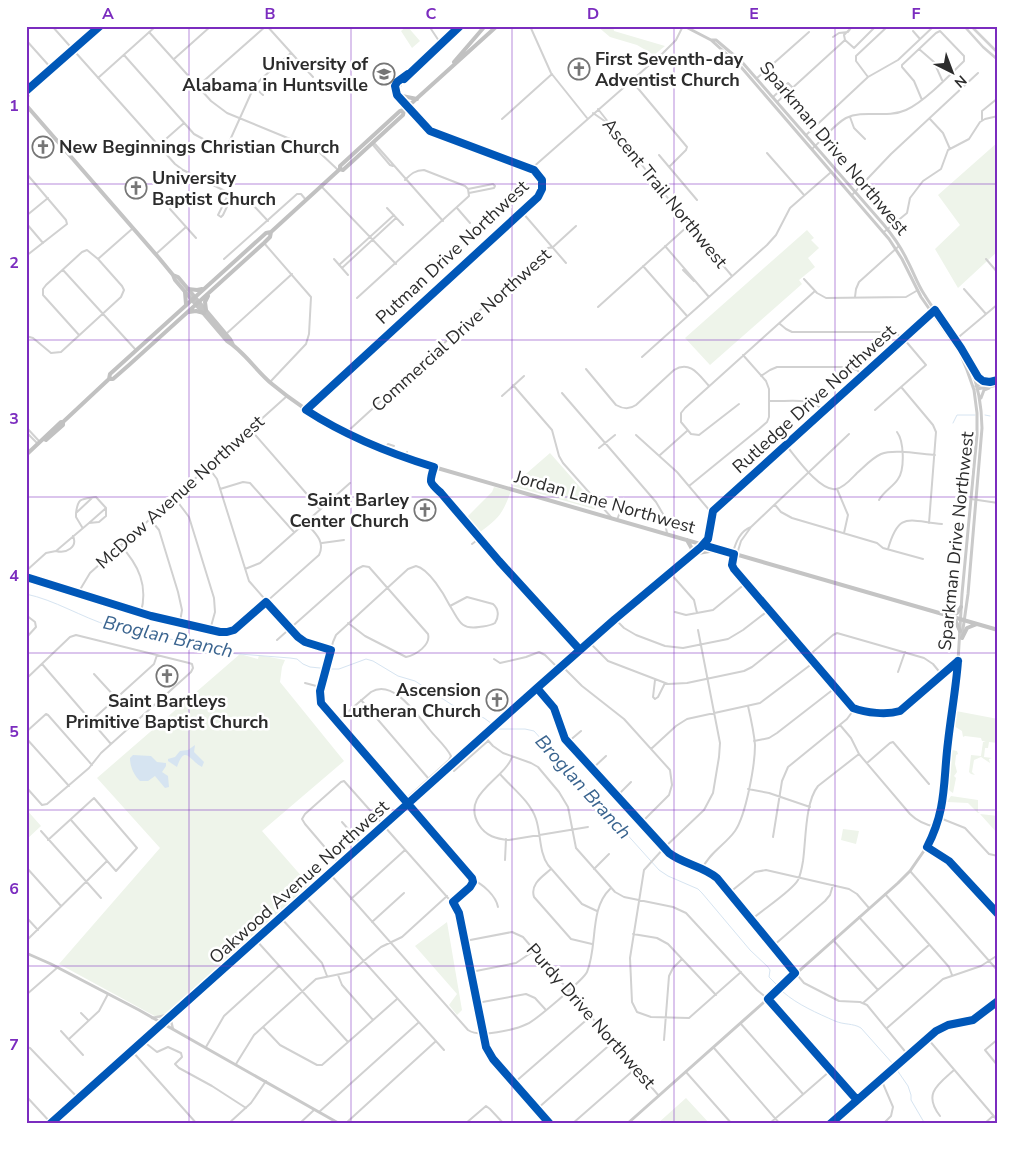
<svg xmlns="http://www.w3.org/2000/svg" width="1024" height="1150" viewBox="0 0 1024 1150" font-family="'Nunito Sans',sans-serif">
	<rect width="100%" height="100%" fill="#fff"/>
	<!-- green -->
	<path fill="#eef4ea" d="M407,26L420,41L412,48L401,31Z
		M597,26H613L614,31L665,46L654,55L637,45L610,37Z
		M998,142V251L958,288L935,249L960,225L938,195Z
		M807,230L814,238L811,240L819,248L808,258L815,267L799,280L802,284L710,365L685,338Z
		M550,453L595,504L596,507L594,509L512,486Z
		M494,487L511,491C502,515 499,518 479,533L467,517L492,492Z
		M240,654L258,659L259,655L285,660L282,667L280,682L344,761L262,831L311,887L263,931H261L162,1020L59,964L160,848L97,778Z
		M956,711L998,719V743L989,742L988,748H985L984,757L992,758L989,759L990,763L981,757L974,760L972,772L975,775L971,774L969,772L971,755L981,756L983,742L986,741H982L981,738L965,736L963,737L962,731L954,726Z
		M952,750L957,751L958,754L956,755L955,764L957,772L954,776L956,778L953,793L950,791L948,788L950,761Z
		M951,796L978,800V812L980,813H978L968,803L947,802Z
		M26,809L41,826L26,840Z
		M980,814L998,816V834Z
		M843,829L859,831L856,844L841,840Z
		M447,922L462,1010L457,1015L449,1005L457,994L415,946Z
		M686,1098L710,1124H657Z"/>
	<!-- water -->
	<path fill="#d6e4f1" d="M195,745L194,752L204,762L202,767C189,760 185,744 177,767L168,761V759L175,757L180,751L188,750Z
		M133,755L151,756L157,762L166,763V766L162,772L168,776L169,787L165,788L155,776L148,781H140C134,775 130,767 130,758Z"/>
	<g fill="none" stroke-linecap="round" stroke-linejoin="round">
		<!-- stream -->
		<path stroke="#d6e4f1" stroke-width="1" d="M985,415L990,416
			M953,423L957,415H975
			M26,594C55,600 81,617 110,626L202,646L214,652L290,658L297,659L303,664L310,667L330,669H339L366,659L373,661L398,676L415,681L457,708L484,718L499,729H525L534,731L659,870L668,876L698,889L702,893L750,950L768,967L770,970L769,977L778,986
			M783,992C798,1005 817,1013 835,1021C844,1025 853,1023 861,1028L893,1064
			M897,1070L908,1086L911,1095V1100L925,1124"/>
		<!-- minor -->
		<path stroke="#d1d1d1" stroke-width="2" d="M52,26L175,164L183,170L253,205L268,221
			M267,26L313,77
			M429,26L441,44
			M530,26L551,73L587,118
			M913,31L920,39
			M149,32L211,101L227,113L312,148L320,153L337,169
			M833,37L839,33L848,32L851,28
			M26,40L51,68
			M845,40L854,48L876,26
			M919,49L934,62L942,80
			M124,55L194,134L214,145L239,154
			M174,59L211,26
			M868,77L856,61V56L888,26
			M98,78L156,26
			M757,78L809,32
			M631,80L687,147L686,150L669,167
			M198,86L266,26
			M254,87L263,95
			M773,97L788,83L792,87
			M777,102L845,40L844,35L853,26
			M408,105L399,90L402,82L408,74L460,26
			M598,109L689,225L732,276
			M593,113L606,122
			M850,117L854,128L865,139
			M502,119L552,74
			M930,119L943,133L950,149
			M982,120V111L998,98
			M806,135L868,77L898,60L934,26
			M373,144H375L443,221
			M373,145L390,165L393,166
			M158,146L184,123
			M226,149L253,89L261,79L291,53
			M812,149C822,140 835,124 846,118C864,109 886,119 906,110C924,102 950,75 964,61V56L940,31L936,33L902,65V67L914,81L922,100
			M767,153L804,195
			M659,155L697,200
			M531,169L663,53L676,40L683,26
			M26,173L66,220L67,224L26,256
			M321,186L396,264
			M468,189L493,184L495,186L494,188L469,193
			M229,193L218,215L221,217L223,215L233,194
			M852,195L891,154L978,73
			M387,208L403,225
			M457,208L470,223
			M170,209L196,238
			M522,212L566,263
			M26,216L48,198
			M26,223L43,243
			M884,232L907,213L910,198L923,181L941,169L948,150L969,139L980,122L985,119L998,116
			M264,243L311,297L309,334L306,344L271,381
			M665,246L709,297
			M156,254L186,227
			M98,259L132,229
			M224,259L297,194H301L306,200
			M334,259L348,275
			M986,259L998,273
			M339,265L394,215
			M643,266L687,316
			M342,268L396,218
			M63,270L135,349
			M683,270L694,281
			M804,279L817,293L826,298L906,297L918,290
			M964,289L986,314
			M855,297L856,289L859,282L899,246
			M357,298L469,196L468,189L465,186L424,170C415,170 411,174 405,180
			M598,307L689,225
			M780,324L786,329L792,332H894L904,339L926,365L875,410
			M226,334L292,274
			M26,336L33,338L51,353L61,352L121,297L124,290L122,286L98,259L87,250L82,252L46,285L43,289V295L79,335
			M954,341L998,304
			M642,357L767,245L776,235L790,208L830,173
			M586,369L616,405C623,409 629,410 636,405L674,370C690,360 699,375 709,386
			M761,376L770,370L777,367H846L857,370L863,376
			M513,385L552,430L559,456L563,463L611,517
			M902,388L933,425L936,432L929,523
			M562,393L656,502L663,514L667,533
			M502,396L524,376
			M770,401C788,402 810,396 824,411
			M739,404L699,435L691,434L681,422V413L685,408L815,291
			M306,410L538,197L542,189V180L534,170L430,131L397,95L395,86L397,82L408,74
			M26,427L39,441
			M250,429L319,508
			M26,432L37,443
			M347,432L548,248L553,247L576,226
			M636,435L677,472L710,511
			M786,445C796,457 820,492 836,489C844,488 852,478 857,473C865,466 872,458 881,454C894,449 920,454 935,455
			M599,448L615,435
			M385,449L388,444L394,446
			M660,455L687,431
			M404,458L407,452
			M208,467L217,479L249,581L298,637L305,642L331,650
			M434,467C429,483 429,482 441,493L499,561L580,650
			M689,486L759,429L767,422L769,417V389L766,381L743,355
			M220,489L243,482L250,483L294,532
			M837,489L848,515L844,533
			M174,497L189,517L214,598L215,612L210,630
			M971,499L998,503
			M879,500C884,491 893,487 898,479C905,469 904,441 897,432
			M775,505L781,512L792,518L877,543L883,548L923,559
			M150,519L159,530L178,592L182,610L180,622
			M617,520L620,512
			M89,523L106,508
			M82,527L76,517V513L92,498
			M322,543L344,540
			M704,543L710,511
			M472,544L480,538
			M120,545C139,565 148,586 141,612
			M703,545L708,539L713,511L932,314
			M888,549C899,511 908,521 942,524
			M56,551C66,554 78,547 73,536
			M733,552C736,542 740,531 751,527
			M734,554L732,565L734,569L853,708C866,713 887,715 900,711L958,662
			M737,554L741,541L751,527L849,434
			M245,569L260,563L350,483
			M26,571L46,553L56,551L89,523L99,522L106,516V508L96,497C82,499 78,497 76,513
			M670,573L694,600L697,613
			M26,577L170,620L220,632L229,631L238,627L319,555C326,541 314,532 305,522
			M78,593L90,573L287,396
			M467,597L493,604C499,609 499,617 495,623C490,626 485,626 479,627C460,630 459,620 450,606Z
			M450,606C444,594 429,569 416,566L408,569L336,635L333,642L320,691V700L324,707L472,878L473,882L470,887L453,902
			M675,612L686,615L713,610L746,583
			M26,615L35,622L36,627L26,638
			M615,619L624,628L636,635L665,646L683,648L728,639L743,630L769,610
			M698,630L720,743L719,757L713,793L704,810L664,848L644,870L630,958L632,1002L637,1012L651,1017L689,1018L741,972
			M277,640L357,569L363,566L369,567L428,634C431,645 416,655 406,657L365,636L348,623
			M589,642L608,661L668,684L687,683L744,671L752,667L791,636
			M808,656L833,635L837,633L924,658L933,664L942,675
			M494,659L500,663L526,657L539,652L545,655L559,669
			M42,664L111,744
			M562,666L582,686L624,719L670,770L672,785L669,795L642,822
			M898,672L905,652
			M94,674L116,698
			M26,679L70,637L76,635L189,663L192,664L193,668L191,672L101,753L89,768L47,804L42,805L26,787
			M655,680L653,697L655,699L658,697L665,683
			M305,683L320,687
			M537,688L554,708L565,739L669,853C683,864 703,866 717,878L804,983L839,1001L860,1002L867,1005L908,1055
			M361,700L428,778
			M91,721L154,664L157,655
			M337,721L371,692C393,678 417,715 429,729C436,738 446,746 451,756L449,760L405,800
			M840,725L851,738L859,754L910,814C918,822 926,825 936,827
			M26,732L46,714L48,715L92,765
			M484,736L493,746L503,753L531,763L538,767L559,792L568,807L576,848L615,892L624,897L673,907L686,913L757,990L768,999L857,1100
			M26,738L69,786
			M754,741L769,738L777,733L835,688
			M568,742L581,731
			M651,749L676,726L687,719L760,703L813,663
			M512,757C504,780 460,794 479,825C486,836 496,839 509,840L588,827
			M867,763L890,743L893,742L929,784
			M592,769L606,756
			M454,771L488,741
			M500,774C512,788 530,801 536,819C541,834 539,852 548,865L582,904L597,911
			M748,789L769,793L810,807
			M617,796L631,782
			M940,818L965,828L989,854L998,856
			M342,822L362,845
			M41,831L101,898
			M773,837L782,781L788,767L847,719L855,708
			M48,840L94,798L137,848L116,871L71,820
			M927,847L949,861L998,914
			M505,860L506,839
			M340,865L305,824L302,819L305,814L341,782L344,781L456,907L459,913L483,1034L488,1051L493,1059L550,1124
			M26,867L61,906
			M551,869C542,877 530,884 534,897L571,939L592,944
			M594,869L609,854
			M702,869C709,853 725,845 735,831C746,815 755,765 755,745C754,732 751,719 748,706
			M910,871L998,971
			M330,874L468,1030C479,1038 515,1030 527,1024C535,1021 584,979 587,972C598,946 589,909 610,889
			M473,880C483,884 496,896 498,907
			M729,893L755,872L766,870L849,889L857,894L869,908
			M885,894L949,967L952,975
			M305,896L444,1050
			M351,899L405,850
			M26,917L38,930
			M859,917L904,967
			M281,918L322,963L327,976
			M751,920C762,910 792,891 798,880C801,874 802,867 803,861C806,840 805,802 818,786L859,754
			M372,922L404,893
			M633,934L657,938L668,944L716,995
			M256,940L348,1042
			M833,940L878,990
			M26,941L107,861
			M465,941L512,932L523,937L659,1096
			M773,946L825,901L830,895L833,885
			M471,972L516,963L535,950
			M338,975L342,985L373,1020
			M26,995L58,967
			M477,1003L526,994L535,998L545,1009
			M863,1003L929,945
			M81,1013L88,1020
			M741,1024L803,1094
			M263,1027L280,1045L317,1065H322L397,999
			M887,1028L943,979L981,966L998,955
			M61,1031L83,1055
			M69,1039L99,1011L108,994
			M928,1039L998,1121
			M998,1039L985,1050L998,1066
			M664,1040L669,976L673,968L682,959
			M143,1041L157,1052L168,1047L181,1053L182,1057L175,1064L179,1068L212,1086L246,1108
			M26,1047L30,1048L79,1099
			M206,1047L224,1016L279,966
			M714,1048L780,1124
			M132,1051L197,1124
			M236,1064L254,1035L316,979L350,972L381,947L402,937L447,896
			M686,1072L732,1124
			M881,1079L893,1107L891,1116L883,1124
			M514,1083L591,1016
			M26,1096L51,1123
			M537,1109L614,1041
			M319,1112L418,1023
			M940,1116C923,1094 937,1085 954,1070
			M228,1124L251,1103L266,1081
			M299,1124L314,1110
			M345,1124L436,1041
			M465,1124L486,1106L490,1109L504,1124
			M572,1124L636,1068
			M769,1124L830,1071
			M830,1124L936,1031L948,1025L973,1020L998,1001
			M984,1124L993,1116"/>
		<!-- tertiary -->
		<path stroke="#d1d1d1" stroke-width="2.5" d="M964,26L983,47L998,60
			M971,26L998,53
			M691,555L703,545
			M172,1016L171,1021L173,1029
			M152,1018L172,1014
			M50,1124L537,688L615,619L680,566"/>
		<!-- secondary -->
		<path stroke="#cacaca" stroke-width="3" d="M684,26L711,40H716L742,62L884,225C893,236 901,247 907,260C913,271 917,283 924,294C956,345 981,363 982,428L968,594L962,636
			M26,91L100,26
			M975,373L980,380L987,382
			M976,386L998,380
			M977,389L998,385
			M981,398L984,390L989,388
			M26,953L51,964L139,1010L340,1124
			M627,1124C718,1044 807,963 898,883L910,871L928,845L939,821L943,801L948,743L958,661L962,594L977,435V413L974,390L967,370L960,353L921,297L902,259L889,239L741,67L711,40"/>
		<!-- primary -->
		<path stroke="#c4c4c4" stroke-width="4" d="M26,105L159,258L173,275L178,277L230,339L233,345
			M27,106V97L31,87
			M173,275L175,280L227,341C244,351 256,371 272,384C314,419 360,443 413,461L998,630
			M687,540L692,549L690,557
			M679,566L698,553L715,550
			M950,616L957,613L961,607
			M951,618L956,622L960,631
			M962,638L967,628L977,624"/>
		<!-- trunk -->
		<path stroke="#c1c1c1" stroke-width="4" d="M454,62L485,26
			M402,96L417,99
			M340,169V166L400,111L404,110
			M188,289L197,290L202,289
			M185,292L186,304
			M206,310L205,302L208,296
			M189,312L196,311L204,313
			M109,379L110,374L266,233L271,232L340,169L343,170L403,115L404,110L497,26
			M44,439L46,440L63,425V422
			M26,455L61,422H63L109,379H113L129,365L264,243L270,237L271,232"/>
		<!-- cycleway casing -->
		<g stroke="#fff" stroke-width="11">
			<path id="cycleway" d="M408,74L397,82L395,86L397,95L430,131L534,170L542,180V189L538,197L306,410C346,436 388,453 434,467C429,483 429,482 441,493L499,561L580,650
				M404,79L460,26
				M26,91L100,26
				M703,545L734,554L732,565L734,569L853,708C866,713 887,715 900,711L958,661
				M26,577L151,616L220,632H227L234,630L266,602L298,637L305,642L331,650L320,691L321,703L472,878L473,882L470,887L453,902L459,913L486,1047L493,1059L550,1124
				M958,661C956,688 951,715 948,742C943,781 947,809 927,847L949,861L998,914
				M537,688L554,708L565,739L669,853C683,864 703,866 717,878L795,973L768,999L857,1100
				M50,1124L537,688L615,619L701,547L708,539L713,511L935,310L961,348L978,377L983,381L990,382L998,380
				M830,1124L936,1031L948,1025L973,1020L998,1001"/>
		</g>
		<!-- cycleway -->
		<use href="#cycleway" stroke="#0057b8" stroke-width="8"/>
	</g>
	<!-- grid -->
	<path fill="none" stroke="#7b2cbf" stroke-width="1" stroke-opacity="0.55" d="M189,26V1124M351,26V1124M512,26V1124M674,26V1124M835,26V1124M26,184H998M26,340H998M26,497H998M26,653H998M26,810H998M26,966H998"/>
	<!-- icons -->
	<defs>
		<g id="church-ring" transform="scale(1.125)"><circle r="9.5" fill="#fff" stroke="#767676" stroke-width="1.5"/><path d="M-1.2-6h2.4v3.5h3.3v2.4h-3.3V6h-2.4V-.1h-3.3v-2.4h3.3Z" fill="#767676"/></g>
		<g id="university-ring" transform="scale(1.125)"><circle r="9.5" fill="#fff" stroke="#767676" stroke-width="1.5"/><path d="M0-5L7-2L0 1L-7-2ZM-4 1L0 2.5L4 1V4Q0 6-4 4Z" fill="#767676"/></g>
	</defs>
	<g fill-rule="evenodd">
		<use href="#church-ring" x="579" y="69"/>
		<use href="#university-ring" x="384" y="74"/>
		<use href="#church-ring" x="43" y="147"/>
		<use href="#church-ring" x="136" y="188"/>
		<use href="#church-ring" x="425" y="510"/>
		<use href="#church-ring" x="167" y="676"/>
		<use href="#church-ring" x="497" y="700"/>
	</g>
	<g text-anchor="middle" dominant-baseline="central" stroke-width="5" stroke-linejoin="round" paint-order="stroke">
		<!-- poi labels -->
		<g font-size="18" font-weight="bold" fill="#2c2c2c" stroke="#fff" text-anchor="start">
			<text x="595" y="59">First Seventh-day<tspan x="595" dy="21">Adventist Church</tspan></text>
			<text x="368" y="64" text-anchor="end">University of<tspan x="368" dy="21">Alabama in Huntsville</tspan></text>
			<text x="59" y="147">New Beginnings Christian Church</text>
			<text x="152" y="178">University<tspan x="152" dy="21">Baptist Church</tspan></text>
			<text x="409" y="500" text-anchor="end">Saint Barley<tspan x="409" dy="21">Center Church</tspan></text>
			<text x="481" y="690" text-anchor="end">Ascension<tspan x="481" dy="21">Lutheran Church</tspan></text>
			<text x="167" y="701" text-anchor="middle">Saint Bartleys<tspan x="167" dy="21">Primitive Baptist Church</tspan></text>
		</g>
		<!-- street labels -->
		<g font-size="18" fill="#2c2c2c" stroke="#fff">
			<text transform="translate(834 148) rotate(50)">Sparkman Drive Northwest</text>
			<text transform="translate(665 193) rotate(51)">Ascent Trail Northwest</text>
			<text transform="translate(452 252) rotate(-43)">Putman Drive Northwest</text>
			<text transform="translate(461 330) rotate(-42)">Commercial Drive Northwest</text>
			<text transform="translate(814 399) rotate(-42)">Rutledge Drive Northwest</text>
			<text transform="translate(180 492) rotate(-42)">McDow Avenue Northwest</text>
			<text transform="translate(605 502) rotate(16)">Jordan Lane Northwest</text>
			<text transform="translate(956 541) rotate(-84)">Sparkman Drive Northwest</text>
			<text transform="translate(299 882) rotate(-42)">Oakwood Avenue Northwest</text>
			<text transform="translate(591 1016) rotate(49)">Purdy Drive Northwest</text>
		</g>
		<!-- water labels -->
		<g font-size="19" font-style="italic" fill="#3a648f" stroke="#fff">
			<text transform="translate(168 637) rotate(13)">Broglan Branch</text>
			<text transform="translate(583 787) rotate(48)">Broglan Branch</text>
		</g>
	</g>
	<!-- border -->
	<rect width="1024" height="1150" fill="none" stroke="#ffffff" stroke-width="55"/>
	<!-- north arrow -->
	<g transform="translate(952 72) rotate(138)" stroke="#ffffff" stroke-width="4" paint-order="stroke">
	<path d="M0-4L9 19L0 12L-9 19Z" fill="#2c2c2c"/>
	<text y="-8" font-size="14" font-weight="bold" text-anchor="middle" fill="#2c2c2c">N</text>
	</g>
	<rect x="28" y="28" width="968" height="1094" fill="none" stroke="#7b2cbf" stroke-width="2"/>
	<g font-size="16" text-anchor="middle" font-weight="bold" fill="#7b2cbf">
		<text x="108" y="19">A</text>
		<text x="270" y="19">B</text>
		<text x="431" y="19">C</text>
		<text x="593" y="19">D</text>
		<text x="754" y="19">E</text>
		<text x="916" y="19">F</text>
		<text x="14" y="111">1</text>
		<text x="14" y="268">2</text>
		<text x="14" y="424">3</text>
		<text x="14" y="581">4</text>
		<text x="14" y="737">5</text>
		<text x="14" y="894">6</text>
		<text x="14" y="1050">7</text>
	</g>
</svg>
